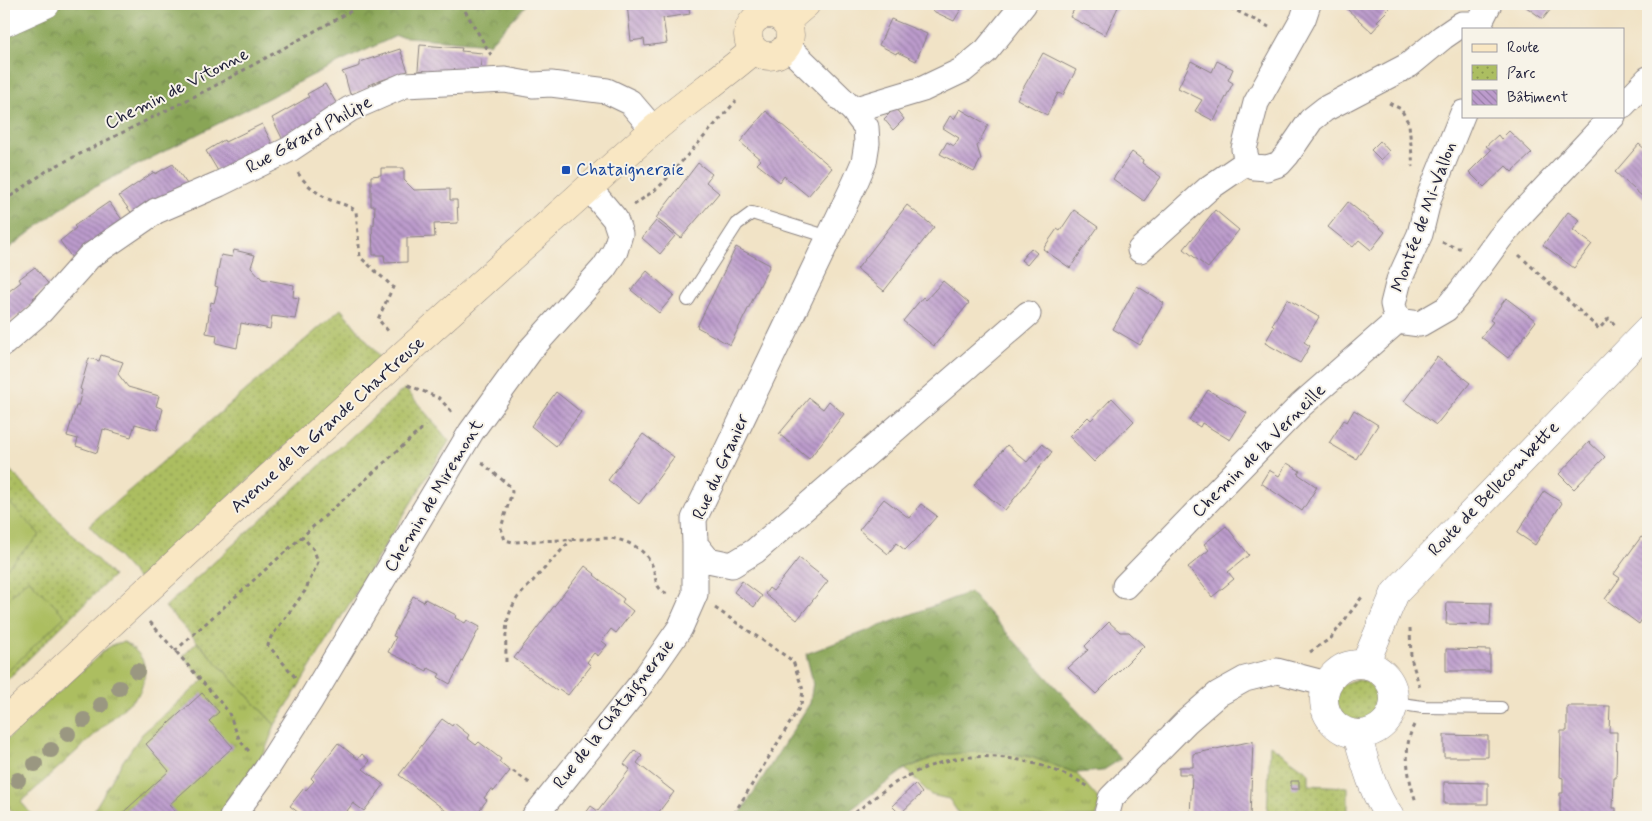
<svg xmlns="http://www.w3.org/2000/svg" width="1652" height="821" viewBox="0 0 1652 821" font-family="Mynerve,sans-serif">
	<defs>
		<pattern id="grass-tufts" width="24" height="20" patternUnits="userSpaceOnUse" patternTransform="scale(1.25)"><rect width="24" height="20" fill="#acbe61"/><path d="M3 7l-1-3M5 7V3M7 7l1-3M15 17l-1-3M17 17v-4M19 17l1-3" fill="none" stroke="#8c9a51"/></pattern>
		<pattern id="forest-crowns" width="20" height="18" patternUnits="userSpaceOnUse" patternTransform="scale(1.25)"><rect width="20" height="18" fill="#89a557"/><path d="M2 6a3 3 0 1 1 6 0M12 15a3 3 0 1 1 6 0" fill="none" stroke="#708649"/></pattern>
		<pattern id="park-dots" width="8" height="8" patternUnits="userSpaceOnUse" patternTransform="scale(1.25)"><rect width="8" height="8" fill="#acbe61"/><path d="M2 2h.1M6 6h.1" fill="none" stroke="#8c9a51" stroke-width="1.8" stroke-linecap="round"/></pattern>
		<pattern id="building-back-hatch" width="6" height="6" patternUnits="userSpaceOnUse" patternTransform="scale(1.25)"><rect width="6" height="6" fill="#bc9bcc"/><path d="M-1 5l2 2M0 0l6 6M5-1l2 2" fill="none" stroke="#987ea7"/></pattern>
	</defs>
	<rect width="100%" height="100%" fill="#f7f3e8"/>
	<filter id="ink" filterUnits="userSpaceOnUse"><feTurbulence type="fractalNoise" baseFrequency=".02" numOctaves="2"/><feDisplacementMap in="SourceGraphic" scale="10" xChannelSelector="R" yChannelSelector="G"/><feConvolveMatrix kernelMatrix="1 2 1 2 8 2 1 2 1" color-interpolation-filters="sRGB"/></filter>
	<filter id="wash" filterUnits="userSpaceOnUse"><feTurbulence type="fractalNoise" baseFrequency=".0096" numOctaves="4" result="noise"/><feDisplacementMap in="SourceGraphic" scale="20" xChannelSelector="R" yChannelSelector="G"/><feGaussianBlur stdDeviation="1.12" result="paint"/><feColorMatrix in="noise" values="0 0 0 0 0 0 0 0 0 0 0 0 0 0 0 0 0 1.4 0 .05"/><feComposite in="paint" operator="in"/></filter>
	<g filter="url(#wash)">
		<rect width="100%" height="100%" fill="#f1e3c6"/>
		<!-- grass -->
		<path fill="url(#grass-tufts)" stroke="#67704e" d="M124,642C147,656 149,670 139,694L21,802L34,817H18L4,803V742L106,649L114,644Z
			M197,642L275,725L265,751L224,817H90L123,761L142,734L204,680L183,656Z
			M980,750L1028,756L1076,773L1102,803L1096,817H961L949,799L931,795L905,769L940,755Z"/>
		<!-- forest -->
		<path fill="url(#forest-crowns)" stroke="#566449" d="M4,4H527L489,44L396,36L313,75L79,195L4,252Z
			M970,592L1121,759L1102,771L1076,773L1028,756L985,751L940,755L905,769L841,817H738L810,703L813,682L806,654Z"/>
		<!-- park -->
		<path fill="url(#park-dots)" stroke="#67704e" d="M341,309L382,360L138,579L89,525Z
			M405,388L449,441L275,725L165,607Z
			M4,464L113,576L4,683Z
			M1337 700a20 20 0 1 1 40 0a20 20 0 1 1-40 0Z
			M1270,745L1309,773V785L1348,787V817H1267Z"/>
		<!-- pitch -->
		<path fill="#acbe61" stroke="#67704e" d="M4,497L40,535L4,570Z
			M28,579L65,616L7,672L4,669V603Z"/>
		<g id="blocks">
			<!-- building -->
			<path fill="url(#building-back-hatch)" d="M627,4H688L690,14L663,18L667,43L645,46L644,39L631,41Z
				M937,4H964L954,21L933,11Z
				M1077,4H1112L1118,7L1105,35L1070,17Z
				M1352,4H1394L1377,21L1380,23L1372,32L1347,9Z
				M1522,4H1555L1543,19Z
				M891,19L927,34L916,61L897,52L896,54L879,45Z
				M420,45L462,48L461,51L482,53L479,78L418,70Z
				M400,49L408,71L368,85L369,88L350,94L345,76L342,72L360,66V62Z
				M1043,53L1076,70L1063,95L1058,93L1047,115L1017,99Z
				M1191,61L1212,72L1217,61L1233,69L1228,80L1233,83L1214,121L1195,111L1202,100L1178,88Z
				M325,84L338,106L283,140L272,118L309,97L307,94Z
				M895,108L904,119L893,130L884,119Z
				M960,109L988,125L977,146L981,159L974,172L940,154L947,142L954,146L959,138L943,128L950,116L954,119Z
				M766,111L832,168L808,196L784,176L780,182L757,164L761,160L740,142Z
				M262,124L273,145L238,165L235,162L218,171L206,151L224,140L225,142Z
				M1509,131L1532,153L1512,172L1506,166L1484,187L1469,172L1491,150L1486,146L1498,135L1501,139Z
				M1380,141L1389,151L1381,160L1371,150Z
				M1639,144L1648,152V194L1644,198L1615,172Z
				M1132,152L1143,160L1142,163L1161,177L1144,201L1113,179Z
				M698,163L712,174L706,182L719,193L681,238L656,218Z
				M173,164L187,184L133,215L119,196L154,172L155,174Z
				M381,168H404V180L414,190L450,189V200H457L458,223L434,224L435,237L407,238V262L385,263L384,255H373L372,224L374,225L375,206H371V176L381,175Z
				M109,202L124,222L74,261L60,241L76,228L74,226Z
				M1348,202L1385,232L1371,250L1359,240L1353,247L1328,227Z
				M907,205L934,227L884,291L857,269Z
				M1074,210L1098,227L1070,268L1043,249L1057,229L1060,231Z
				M1215,210L1239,230L1208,268L1184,249Z
				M1568,212L1580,220L1573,230L1592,244L1574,268L1543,245Z
				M656,221L675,236L660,254L642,238Z
				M736,247L770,265L730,345L697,327Z
				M1031,248L1037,253L1027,265L1021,260Z
				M234,250L255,255L251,267L262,279L294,285L293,297L299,298L295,319L272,316L270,329L241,323L237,348L216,343L217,335L206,333L211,302L214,303L218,287L215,286L221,255L232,257Z
				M35,267L50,286L33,298L36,302L4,326V295L21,282L19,279Z
				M647,271L674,295L659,313L631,290Z
				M943,281L969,303L934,346L903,321L923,297L926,300Z
				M1137,286L1164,303L1140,345L1113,329Z
				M1506,298L1536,321L1508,358L1481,337L1493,322L1490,320Z
				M1287,299L1319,317L1304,342L1310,346L1300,363L1265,343L1274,327L1272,325Z
				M101,355L123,362L118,374L128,387L159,396L156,406L163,409L157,430L135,424L131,437L103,429L97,453L76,446L78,439L67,436L76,406H78L82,390L80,389L89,358L99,361Z
				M1437,357L1470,383L1436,425L1404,401Z
				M1208,390L1247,413L1230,440L1202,423L1200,427L1189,420Z
				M556,392L581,412L556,446L531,426Z
				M809,398L823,409L829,401L844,414L809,459L779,434Z
				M1112,398L1134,421L1094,462L1069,436L1088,417L1091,420Z
				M1354,410L1378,425L1356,459L1329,443L1344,420L1347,422Z
				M643,434L674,457L639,504L608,480Z
				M1589,442L1605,457L1574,489L1559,474Z
				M1042,444L1052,452L1005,510L974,485L1007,445L1027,462Z
				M1287,463L1300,471L1298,474L1317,487L1302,511L1261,483L1269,470L1279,476Z
				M1544,491L1562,503L1535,545L1517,533Z
				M884,499L909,518L921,504L937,516L914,542H913L905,550L896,543L888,554L859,530Z
				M1226,526L1249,555L1228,572L1234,579L1212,597L1188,567L1209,550L1204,544Z
				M1648,535V610L1639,624L1605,599L1620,578L1614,574L1641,537L1645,539Z
				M799,558L828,581L797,620L765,594L769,588L773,591Z
				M585,566L595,574L594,575L624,599L622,602L633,611L616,633L611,629L602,641L607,645L598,656L594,653L587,662L591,666L568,695L559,689L557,691L514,658Z
				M742,581L762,596L754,607L734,592Z
				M413,596L424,602L425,599L456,615L455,618L465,623L467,620L480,627L450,684L438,677L440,674L428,668L427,671L388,652L396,637L393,636Z
				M1447,602L1491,603L1490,625L1446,624Z
				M1109,622L1120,632H1129L1144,646L1096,694L1068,668L1088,650L1085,646Z
				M1446,649L1490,650V671H1446Z
				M202,693L219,712L209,721L233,747L169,805L180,817H118L169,771L146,744Z
				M1567,706H1610L1609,732H1617L1616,778H1614L1613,808H1616V817H1560V793H1563V778L1560,777L1561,731H1567Z
				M442,719L452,726L454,723L469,735L467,738L476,745L479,742L501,759L499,762L510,771L494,791L491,789L484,798L487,800L474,817L459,816L454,817L399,775Z
				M1444,735L1488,736V757H1444Z
				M1253,741L1250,817H1190L1192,774H1179V767H1193V754Z
				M338,743L358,759L362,754L370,761L363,769L384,785L364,811L353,803L347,811L355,817H304L290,806L304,788L306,790L314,781L311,778Z
				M635,750L642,756L637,763L674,792L655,817H583L591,806L598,811L630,769L624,764Z
				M1291,781H1299V789H1291Z
				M1444,782L1488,783V804H1444Z
				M915,784L922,793L900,814L892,806Z"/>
		</g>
	</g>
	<g filter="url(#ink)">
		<use href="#blocks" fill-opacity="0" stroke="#8a8280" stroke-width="1"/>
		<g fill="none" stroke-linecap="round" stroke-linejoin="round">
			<!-- service casing -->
			<g stroke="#8a8280" stroke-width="14">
				<path id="service" d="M688,300L737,224L752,213L829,237
					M1395,703L1423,707L1501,708"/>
			</g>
			<!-- minor casing -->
			<g stroke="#8a8280" stroke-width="27">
				<path id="minor" d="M1308,4L1303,19L1256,103L1244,149L1247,162L1254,167L1267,168L1279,164L1287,155L1311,120L1325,109L1409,65L1443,37L1462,24H1479L1482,29
					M1479,24L1489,4
					M787,46L853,110L866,127L867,143L864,162L855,183L694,519L695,544L708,560L732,565L755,551L1028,314
					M1623,105L1648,79
					M853,110L923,89L963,70L986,51L1024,4
					M1140,250L1209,188L1247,162
					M1397,321L1420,324L1446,309L1462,290L1500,238L1518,217L1613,116
					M1397,321L1393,304L1399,280L1420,234L1429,197L1463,113
					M4,343L41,311L89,257L156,211L219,184L290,149L350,109L405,85L505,80L533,85L551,84L607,91L630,102L654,130
					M1125,586L1301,405L1397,321
					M232,817L266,770L310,701L471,432L532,348L604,268L615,251L620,234L615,219L589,188
					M534,817L641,684L680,628L695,594V538
					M1106,817L1111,798L1187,721L1218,694L1245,679L1277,671L1327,684"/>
			</g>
			<!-- tertiary casing -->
			<g stroke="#8a8280" stroke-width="29">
				<path id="tertiary" d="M4,23L46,4
					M1324 699a35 35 0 1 1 70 0a35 35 0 1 1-70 0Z
					M1365,664L1395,593L1648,330
					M1357,735C1366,764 1372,792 1390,817"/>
			</g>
			<!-- secondary casing -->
			<g stroke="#8a8280" stroke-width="29">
				<path id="secondary" d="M748 35a21 21 0 1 1 42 0a21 21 0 1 1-42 0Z
					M785,22L806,4
					M4,723C217,524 433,326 651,132C684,103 721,79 754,50"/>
			</g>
			<!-- path -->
			<path stroke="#8a8280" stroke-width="3" stroke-dasharray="4 4" stroke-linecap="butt" d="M461,4L491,55
				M1223,4L1269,27
				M1389,103L1401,109L1409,124L1413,167
				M298,173C305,184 321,197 333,201C342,204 348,205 356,211L360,257L393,287L378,319L389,332
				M4,201L48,170L211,88L364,4
				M634,205L659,187L736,101
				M1442,242L1456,248H1462
				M1519,255L1599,329L1609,318L1616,326
				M408,385L439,398L453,413
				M482,463L511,487L512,492L501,528L505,540L513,542L611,538C628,541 644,548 652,565C657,577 653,588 668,594
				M715,608L793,661L803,690L801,705L732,817
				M150,622L228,711L240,741L249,751
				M1410,628L1411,658L1420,688
				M175,651L425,426
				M1310,652L1331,638L1362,597
				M506,662C506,637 503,619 518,597L571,540
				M295,677L268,645L271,637L305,591L318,562L314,550L302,536
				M1414,725C1402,749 1408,777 1416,802
				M513,771L531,784
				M849,817C866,805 883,789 902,779C922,768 948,758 971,757C1011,754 1055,766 1089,787"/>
			<!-- service -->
			<use href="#service" stroke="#fff" stroke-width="12"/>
			<!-- minor -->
			<use href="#minor" stroke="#fff" stroke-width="25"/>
			<!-- tertiary -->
			<use href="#tertiary" stroke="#fff" stroke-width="28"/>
			<!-- secondary -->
			<use href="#secondary" stroke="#f9e7c3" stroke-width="28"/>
		</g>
		<!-- trees -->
		<g fill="#9a9781">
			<circle cx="137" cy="671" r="8"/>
			<circle cx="119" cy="688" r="8"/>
			<circle cx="101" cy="705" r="8"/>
			<circle cx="84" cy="720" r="8"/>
			<circle cx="68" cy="734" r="8"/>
			<circle cx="51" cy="750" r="8"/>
			<circle cx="35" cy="764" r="8"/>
			<circle cx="18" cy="780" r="8"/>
		</g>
	</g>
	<!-- markers -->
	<rect fill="#1a4fb4" stroke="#f7f3e8" stroke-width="2" x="561" y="165" width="10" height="10" rx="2.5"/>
	<g text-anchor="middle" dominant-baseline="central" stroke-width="4" stroke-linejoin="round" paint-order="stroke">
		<!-- street labels -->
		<g font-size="18" fill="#22223b" stroke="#f7f3e8">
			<text transform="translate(177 89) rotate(-27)">Chemin de Vitonne</text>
			<text transform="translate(309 135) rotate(-29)">Rue Gérard Philipe</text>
			<text transform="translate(1424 217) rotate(-70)">Montée de Mi-Vallon</text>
			<text transform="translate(328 425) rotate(-42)">Avenue de la Grande Chartreuse</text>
			<text transform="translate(1259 451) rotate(-45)">Chemin de la Verneille</text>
			<text transform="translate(721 467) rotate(-66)">Rue du Granier</text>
			<text transform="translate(1494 489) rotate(-46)">Route de Bellecombette</text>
			<text transform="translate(434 496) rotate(-59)">Chemin de Miremont</text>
			<text transform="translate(614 714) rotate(-52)">Rue de la Châtaigneraie</text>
		</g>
		<!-- transit labels -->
		<g font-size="18" fill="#164399" stroke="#f7f3e8" text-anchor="start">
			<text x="576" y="170">Chataigneraie</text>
		</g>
	</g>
	<!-- margin -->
	<rect width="1652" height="821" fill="none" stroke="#f7f3e8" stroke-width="20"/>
	<!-- legend -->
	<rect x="1462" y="28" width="162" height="90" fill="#f7f3e8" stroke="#a29fa3"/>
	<rect x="1472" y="44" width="25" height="8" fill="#f9e7c3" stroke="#a29fa3"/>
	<text x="1507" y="52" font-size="15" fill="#22223b">Route</text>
	<rect x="1472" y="65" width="25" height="15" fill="url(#park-dots)" stroke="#a29fa3"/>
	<text x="1507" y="78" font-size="15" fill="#22223b">Parc</text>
	<rect x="1472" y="90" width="25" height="15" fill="url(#building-back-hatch)" stroke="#a29fa3"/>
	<text x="1507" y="102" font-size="15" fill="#22223b">Bâtiment</text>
</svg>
